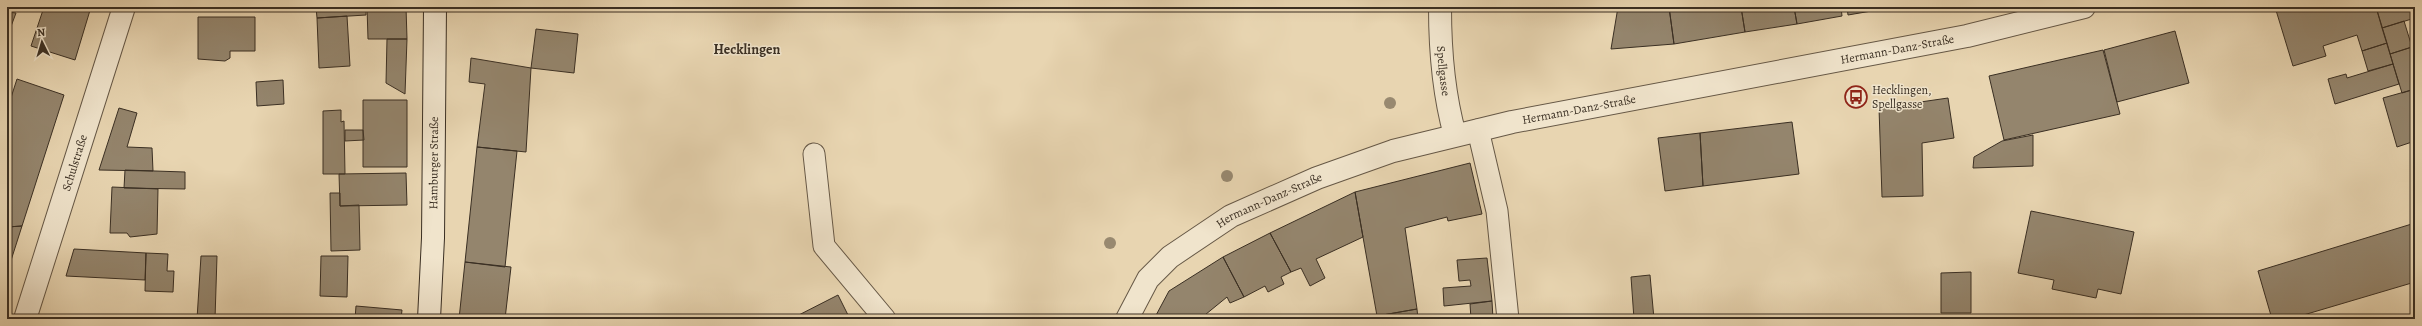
<svg xmlns="http://www.w3.org/2000/svg" width="2422" height="326" viewBox="0 0 2422 326" font-family="Alegreya,serif">
	<rect width="100%" height="100%" fill="#e8d5b1"/>
	<filter id="stains"><feTurbulence type="fractalNoise" baseFrequency=".005" numOctaves="4"/><feColorMatrix values="0 0 0 0 .2 0 0 0 0 .09 0 0 0 0 .02 0 0 0 .5 -.17"/></filter>
	<radialGradient id="worn" r=".72"><stop offset=".6" stop-color="#630" stop-opacity="0"/><stop offset="1" stop-color="#630" stop-opacity=".3"/></radialGradient>
	<!-- building -->
	<path fill="#94856d" stroke="#3a2f23" d="M7,7H38L37,10L7,12Z
		M91,7L75,60L31,46L43,10Z
		M316,7H366V15L317,18Z
		M367,7H406L407,39H368Z
		M1618,7H1669L1674,44L1611,49Z
		M1669,7H1741L1745,32L1674,44Z
		M1741,7H1794L1797,24L1745,32Z
		M1794,7H1841L1842,16L1797,24Z
		M1847,7H1895L1848,15Z
		M2275,7H2376L2387,43L2362,51L2357,35L2323,46L2326,56L2293,66Z
		M2376,7H2415V18L2382,28Z
		M7,12L16,13L7,37Z
		M347,16L350,66L319,68L317,18Z
		M198,17H255V51H230V58L225,61L198,59Z
		M2404,21L2412,47L2390,54L2382,28Z
		M536,29L578,34L574,73L531,68Z
		M2175,31L2189,83L2117,102L2104,50Z
		M387,39H407L405,94L386,83Z
		M2387,43L2393,64L2368,71L2362,51Z
		M2415,46V89L2402,93L2390,54Z
		M2103,50L2120,114L2004,140L1989,76Z
		M471,58L531,68L526,152L477,147L485,84L469,82Z
		M2393,64L2399,84L2335,104L2328,79L2346,74L2347,78Z
		M17,79L64,95L22,226L7,227V110Z
		M283,80L284,104L257,106L256,82Z
		M2415,89V141L2397,147L2383,98Z
		M1948,98L1954,138L1922,143L1923,196L1882,197L1879,108Z
		M363,100H407V167H363Z
		M119,108L137,113L127,147L152,148L153,171L99,170Z
		M341,110V122L344,121L345,174H323V111Z
		M1792,122L1799,174L1703,186L1700,133Z
		M345,130H363L364,140L345,141Z
		M1700,133L1703,186L1665,191L1658,138Z
		M2033,135V166L1973,168L1974,157L2002,141Z
		M477,147L517,151L505,267L465,262Z
		M1470,163L1482,214L1448,221L1447,217L1405,228L1417,309L1377,316L1355,192Z
		M125,170L185,172V189L124,188Z
		M406,173L407,205L340,206L339,174Z
		M112,187L158,189L157,234L130,237L127,233H110Z
		M1355,192L1363,237L1316,259L1325,278L1310,286L1301,268L1291,272L1270,233Z
		M330,193H340V206L359,205L360,250L331,251Z
		M2031,211L2134,232L2121,294L2098,289L2096,298L2052,289L2054,280L2018,273Z
		M2415,223V282L2290,319H2272L2258,271Z
		M22,226L7,273V227Z
		M1270,233L1291,272L1281,277L1284,284L1268,292L1265,286L1244,297L1223,257Z
		M74,249L146,253L145,280L66,276Z
		M146,253L168,254L167,271H174L173,292L145,291Z
		M201,256H217L215,319H197Z
		M321,256H348L347,297L320,296Z
		M1223,257L1244,297L1230,303L1227,297L1200,319H1154L1169,291Z
		M1487,258L1492,301L1444,306L1443,288L1471,286L1470,280L1459,281L1457,260Z
		M465,262L511,267L505,319H459Z
		M1971,272V313H1941V273Z
		M1650,275L1654,319H1634L1631,277Z
		M838,295L850,319H791Z
		M1492,301L1493,319H1471L1470,304Z
		M356,306L402,310L401,319H355Z
		M1417,309L1418,319H1377V316Z
		M55,316H85V319H54Z"/>
	<g fill="none" stroke-linecap="round" stroke-linejoin="round">
		<!-- service casing -->
		<g stroke="#665846" stroke-width="23">
			<path id="service" d="M1478,130L1497,211L1508,319
				M814,154L824,246L885,319"/>
		</g>
		<!-- minor casing -->
		<g stroke="#665846" stroke-width="24">
			<g id="minor">
				<path id="s1" d="M1440,7C1440,51 1443,92 1455,135"/>
				<path id="s2" d="M25,319L124,7"/>
				<path id="s3" d="M1127,319L1148,279L1170,257L1231,216L1317,178L1393,151L1512,122L1967,36L2084,7"/>
			</g>
		</g>
		<!-- secondary casing -->
		<g stroke="#3a2f23" stroke-width="24">
			<g id="secondary">
				<path id="s4" d="M429,319L433,238L435,7"/>
			</g>
		</g>
		<!-- service -->
		<use href="#service" stroke="#f0e4cc" stroke-width="21"/>
		<!-- minor -->
		<use href="#minor" stroke="#f0e4cc" stroke-width="22"/>
		<!-- secondary -->
		<use href="#secondary" stroke="#f0e4cc" stroke-width="22"/>
	</g>
	<!-- trees -->
	<g fill="#988970">
		<circle cx="1390" cy="103" r="6"/>
		<circle cx="1227" cy="176" r="6"/>
		<circle cx="1110" cy="243" r="6"/>
	</g>
	<!-- icons -->
	<defs>
		<g id="bus-ring" transform="scale(1.15)"><circle r="9.5" fill="#f0e4cc" stroke="#8f2418" stroke-width="1.5"/><path d="M-5-6H5V4H4V6H2V4H-2V6H-4V4H-5ZM-3.5-4V0h7V-4ZM-3.5 1.2v1.5H-2V1.2ZM2 1.2v1.5H3.5V1.2Z" fill="#8f2418"/></g>
	</defs>
	<g fill-rule="evenodd">
		<use href="#bus-ring" x="1856" y="97"/>
	</g>
	<g text-anchor="middle" dominant-baseline="central" stroke-width="3" stroke-linejoin="round" paint-order="stroke">
		<!-- street labels -->
		<g font-size="12" fill="#3a2f23" stroke="#f0e4cc">
			<text stroke="none"><textPath href="#s3" startOffset="839">Hermann-Danz-Straße</textPath></text>
			<text stroke="none"><textPath href="#s1" startOffset="64">Spellgasse</textPath></text>
			<text stroke="none"><textPath href="#s3" startOffset="515">Hermann-Danz-Straße</textPath></text>
			<text stroke="none"><textPath href="#s2" startOffset="164">Schulstraße</textPath></text>
			<text stroke="none"><textPath href="#s4" startOffset="156">Hamburger Straße</textPath></text>
			<text stroke="none"><textPath href="#s3" startOffset="191">Hermann-Danz-Straße</textPath></text>
		</g>
		<!-- poi labels -->
		<g font-size="12" fill="#3a2f23" stroke="#f0e4cc" text-anchor="start">
			<text x="1872" y="90">Hecklingen,<tspan x="1872" dy="14">Spellgasse</tspan></text>
		</g>
		<!-- quarter labels -->
		<g font-size="14" font-weight="bold" fill="#3a2f23" stroke="#f0e4cc">
			<text x="747" y="49">Hecklingen</text>
		</g>
	</g>
	<!-- margin -->
	<rect width="2422" height="326" fill="none" stroke="#e8d5b1" stroke-width="24"/>
	<rect x="8" y="8" width="2406" height="310" fill="none" stroke="#3a2f23" stroke-width="2"/>
	<rect x="12" y="12" width="2398" height="302" fill="none" stroke="#3a2f23"/>
	<!-- north arrow -->
	<g transform="translate(42 42) rotate(355)" stroke="#f0e4cc" stroke-width="3" paint-order="stroke">
	<path d="M0-3L7 15L0 10L-7 15Z" fill="#3a2f23"/>
	<text y="-6" font-size="11" font-weight="bold" text-anchor="middle" fill="#3a2f23">N</text>
	</g>
	<rect width="100%" height="100%" filter="url(#stains)"/>
	<rect width="100%" height="100%" fill="url(#worn)"/>
</svg>
